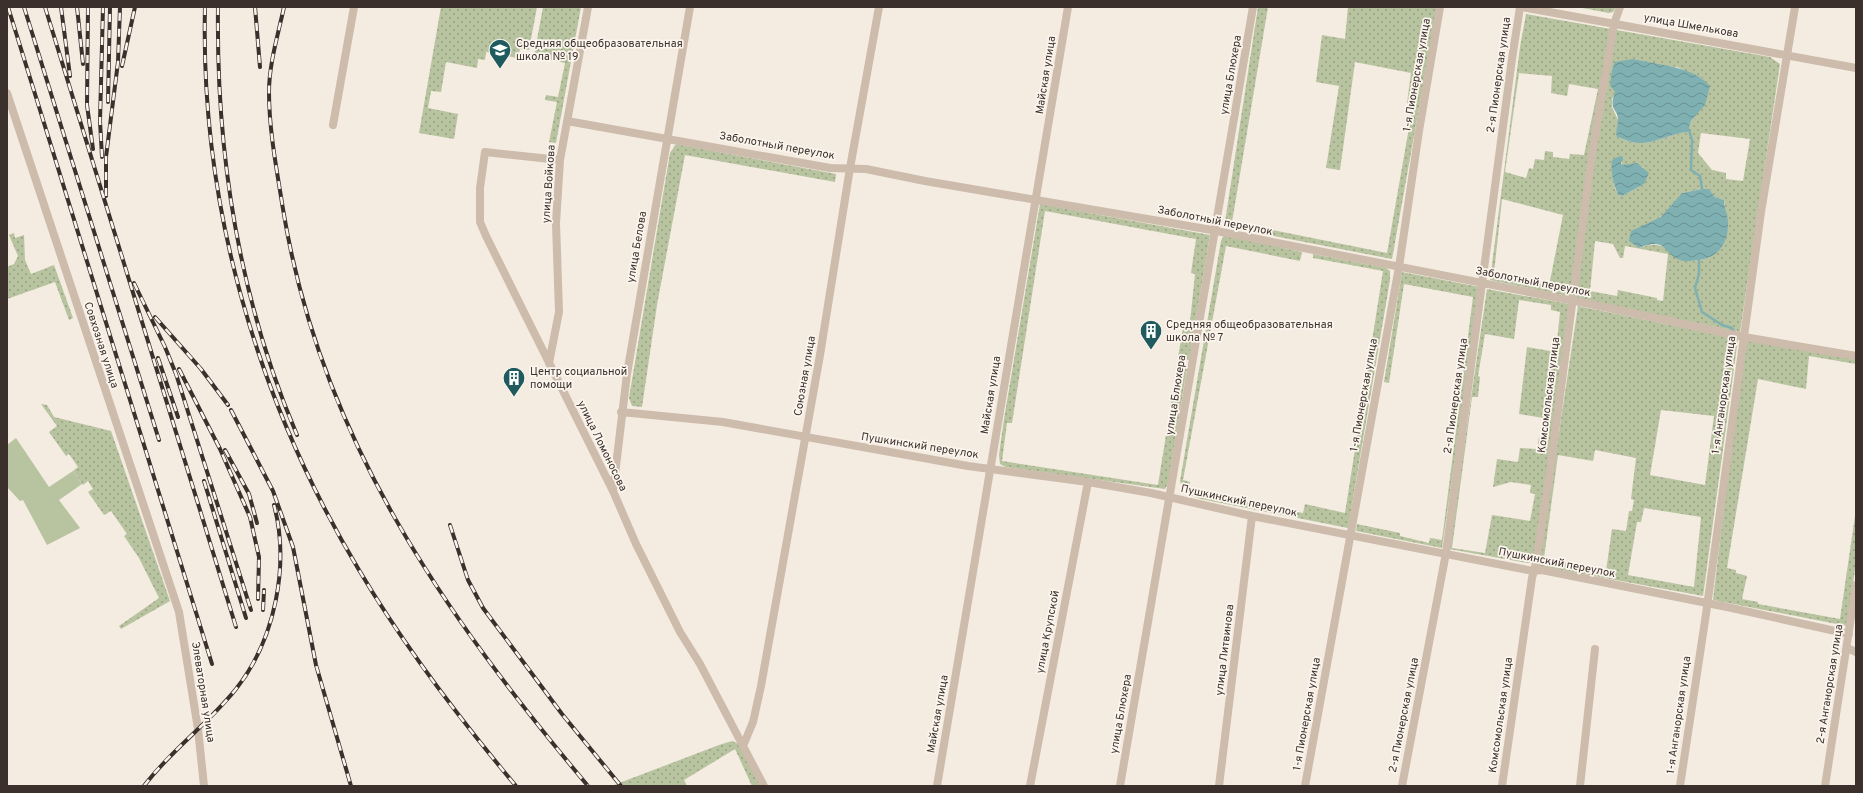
<svg xmlns="http://www.w3.org/2000/svg" width="1863" height="793" viewBox="0 0 1863 793" font-family="Overpass,sans-serif">
	<defs>
		<pattern id="grass-dots" width="8" height="8" patternUnits="userSpaceOnUse"><rect width="8" height="8" fill="#b8c4a0"/><path d="M2 2h.1M6 6h.1" fill="none" stroke="#97a083" stroke-width="1.8" stroke-linecap="round"/></pattern>
		<pattern id="water-waves" width="16" height="10" patternUnits="userSpaceOnUse"><rect width="16" height="10" fill="#7fb0b2"/><path d="M0 5q4-4 8 0t8 0" fill="none" stroke="#699091"/></pattern>
	</defs>
	<rect width="100%" height="100%" fill="#f4ebe1"/>
	<!-- grass -->
	<path fill="url(#grass-dots)" fill-rule="evenodd" d="M441,7H537L529,50L520,49L518,58L486,52L485,60L478,59L477,68L446,62L441,92L431,91L428,108L458,114L454,139L419,133Z
		M543,7H581L556,143L549,142L557,102L545,100L546,95L558,97L565,63L534,56Z
		M1258,7H1268L1232,222L1387,253L1413,105L1407,103L1411,73L1355,62L1340,170L1326,168L1339,86L1316,82L1322,35L1345,39L1348,7H1437L1392,259L1232,228L1225,222Z
		M1577,7H1616L1613,12L1609,13Z
		M1526,14L1770,57L1780,64L1740,332L1490,280L1520,47ZM1633,59L1660,66L1677,67L1703,79L1695,117L1691,121L1688,132C1671,133 1655,144 1639,143C1631,143 1624,139 1617,137L1618,120L1612,107V99ZM1519,73L1552,76L1551,93L1567,96L1569,84L1598,89L1584,155L1570,154L1569,159L1553,157V152L1545,151L1544,160L1535,159L1533,169L1529,168L1526,178L1505,172ZM1701,133L1750,139L1743,181L1726,179V173L1712,170L1698,153ZM1622,157V166L1643,167L1644,184L1622,196L1618,195L1615,188L1612,164ZM1702,189H1709L1715,197L1724,200C1727,219 1731,236 1716,251C1712,256 1710,258 1704,259C1699,260 1690,262 1686,260C1664,253 1666,238 1639,248L1655,221L1666,213L1682,193ZM1502,199L1563,215L1549,286L1494,273ZM1595,241L1613,244L1620,258H1623L1625,246L1668,254L1663,301L1657,300V298L1618,290L1617,296L1590,291Z
		M676,144L836,174L835,182L685,155L657,305L642,407L632,406L629,398L670,153Z
		M1040,204L1210,235L1189,360L1178,358L1184,321L1190,322L1195,274L1191,273L1196,239L1045,211L1012,423H1007L1002,461L1158,485L1177,366L1187,368L1168,484L1165,489L1006,467L1000,464L999,455L1004,419Z
		M14,233L15,238L24,235L25,260L31,274L54,265L73,318L69,320L55,282L7,299V267L14,264L18,256L9,235Z
		M1224,235L1302,252L1300,261L1226,246L1183,480L1190,482L1189,491L1303,513L1305,504L1345,513L1383,271L1313,258V254L1386,268L1390,271V280L1348,528L1201,499C1191,496 1182,491 1180,481L1221,241Z
		M1402,272L1480,287L1442,548L1356,531L1357,524L1400,533V536L1429,543L1430,538L1442,540L1473,297L1404,284L1389,383L1384,382Z
		M1487,289L1569,304L1551,449L1534,560L1528,563L1449,549ZM1519,300L1551,305V310L1560,312L1556,352L1527,347L1519,414L1543,418L1542,437H1539L1537,449L1520,448L1518,462L1497,459L1493,487L1511,482L1531,485L1530,493L1535,494L1530,521L1492,515L1485,553L1452,548L1472,397H1478L1480,377L1478,376L1485,334L1514,339Z
		M1578,306L1738,339L1703,596L1539,566ZM1661,410L1714,416L1705,485L1650,475ZM1595,450L1636,458L1631,499L1634,500L1632,511H1629L1626,531L1612,529L1606,571L1544,558L1558,455L1593,461ZM1644,508L1701,517L1694,587L1628,575L1637,522H1641Z
		M1747,341L1856,357V364L1809,356L1806,389L1758,379L1727,568L1736,570V573L1747,576L1742,599L1758,602V604L1840,619L1856,509V563L1847,626L1713,600L1729,465Z
		M41,404L47,405L54,417L111,431L170,601L121,629L119,626L159,598L139,558L124,536L127,534L111,511L104,515L88,492L93,489L88,481L83,485L73,471L78,467L69,454L66,456L49,432L57,426Z
		M732,741L739,744L761,786H752L735,749L684,780L687,786H615L614,785L719,745Z"/>
	<!-- garden -->
	<path fill="#b8c4a0" d="M16,438L49,487L73,471L82,484L59,500L80,528L47,545L23,500L20,501L7,487V445Z"/>
	<!-- water -->
	<path fill="url(#water-waves)" d="M1633,59C1658,65 1693,66 1710,86L1705,105L1691,121L1688,132C1671,133 1655,144 1639,143C1631,143 1624,139 1617,137C1615,130 1618,127 1618,120C1618,108 1608,111 1615,92L1610,85L1612,70L1615,62Z
		M1620,156L1623,157V160L1621,163L1622,165L1637,163L1649,173L1644,184L1622,196L1618,195C1614,185 1610,171 1612,160Z
		M1702,189H1709L1715,197L1724,200C1724,205 1726,210 1727,215C1731,234 1723,255 1704,259C1698,260 1688,262 1683,261C1661,255 1669,236 1639,248L1629,241L1631,231L1661,217L1682,193Z"/>
	<g fill="none" stroke-linecap="round" stroke-linejoin="round">
		<!-- stream -->
		<path stroke="#7fb0b2" stroke-width="2.5" d="M1689,130L1692,140L1691,170L1700,176L1702,189
			M1699,260V274L1695,288L1702,312L1722,325L1732,328L1734,332"/>
		<!-- minor -->
		<path stroke="#cdbbac" stroke-width="8" d="M1522,7L1856,68
			M7,93L179,612L198,729L204,786
			M567,121L830,168L866,169L925,181L1206,229L1590,304L1744,337L1856,356
			M333,125L354,7
			M560,160L485,152L480,188V222L486,236L613,491L636,544L680,632L700,664L764,786
			M549,363L559,312L556,223L560,160L588,7
			M621,412L723,422L968,466L1088,482L1151,493L1252,516L1533,571L1542,570L1727,607L1849,634
			M613,491L627,374L690,7
			M1847,648L1856,652
			M743,746L753,722L761,686L820,355L850,168L879,7
			M937,786L1068,7
			M1030,786L1088,482
			M1120,786L1253,7
			M1219,786L1252,516
			M1305,786L1399,267L1419,131L1440,7
			M1402,786L1446,553L1512,59L1520,7
			M1502,786L1532,578L1536,563L1550,471L1592,154L1614,24L1620,7
			M1580,786L1595,649
			M1680,786L1706,614L1761,212L1795,7
			M1825,786L1856,585"/>
		<!-- rail casing -->
		<g stroke="#3b302b" stroke-width="4">
			<path id="rail" d="M8,7L212,664
				M24,7L159,440
				M45,7L236,627
				M61,7L70,76
				M77,7L83,64
				M88,7L87,105L93,149
				M205,7C200,205 257,400 359,570C404,646 459,718 516,786
				M218,7C216,155 239,299 297,435
				M255,7L260,67
				M284,7C278,35 269,64 269,92C269,131 277,171 283,209C320,437 443,613 588,786
				M122,66L135,7
				M108,102L110,7
				M102,157L100,121L103,7
				M106,196V157L118,62L120,7
				M134,283L165,347L176,374L251,610
				M155,317L201,369L228,405
				M158,358L178,417
				M179,369L220,449L250,517L259,557L258,599
				M231,410L273,491L293,547L316,665L351,786
				M225,450L249,494L257,523
				M204,481L246,618
				M450,525L468,580L483,608L562,714L621,786
				M263,610L264,590
				M144,786C171,750 208,724 236,689C275,640 290,565 274,505"/>
		</g>
		<!-- rail -->
		<use href="#rail" stroke="#fbf5ee" stroke-width="2.5" stroke-dasharray="8" stroke-linecap="butt"/>
	</g>
	<!-- icons -->
	<defs>
		<g id="school-pin" transform="scale(1.15)"><path d="M0 17L-7.5 6A9.5 9.5 0 1 1 7.5 6Z" fill="#1f5a5e" stroke="#fbf5ee"/><path d="M0-5L7-2L0 1L-7-2ZM-4 1L0 2.5L4 1V4Q0 6-4 4Z" fill="#fff"/></g>
		<g id="building-pin" transform="scale(1.15)"><path d="M0 17L-7.5 6A9.5 9.5 0 1 1 7.5 6Z" fill="#1f5a5e" stroke="#fbf5ee"/><path d="M-4-6H4V6H1V3H-1V6H-4ZM-2.5-4.3h1.7v1.8h-1.7ZM.8-4.3h1.7v1.8H.8ZM-2.5-1h1.7V.8h-1.7ZM.8-1h1.7V.8H.8Z" fill="#fff"/></g>
	</defs>
	<g fill-rule="evenodd">
		<use href="#school-pin" x="500" y="50"/>
		<use href="#building-pin" x="1151" y="331"/>
		<use href="#building-pin" x="514" y="378"/>
	</g>
	<g text-anchor="middle" dominant-baseline="central" stroke-width="3.5" stroke-linejoin="round" paint-order="stroke">
		<!-- street labels -->
		<g font-size="11" fill="#3b302b" stroke="#fbf5ee">
			<text transform="translate(1691 26) rotate(10)">улица Шмелькова</text>
			<text transform="translate(1046 75) rotate(-81)">Майская улица</text>
			<text transform="translate(1231 75) rotate(-80)">улица Блюхера</text>
			<text transform="translate(1417 75) rotate(-80)">1-я Пионерская улица</text>
			<text transform="translate(1499 75) rotate(-82)">2-я Пионерская улица</text>
			<text transform="translate(777 146) rotate(10)">Заболотный переулок</text>
			<text transform="translate(549 184) rotate(-86)">улица Войкова</text>
			<text transform="translate(1215 221) rotate(11)">Заболотный переулок</text>
			<text transform="translate(637 247) rotate(-80)">улица Белова</text>
			<text transform="translate(1533 282) rotate(11)">Заболотный переулок</text>
			<text transform="translate(101 345) rotate(72)">Совхозная улица</text>
			<text transform="translate(805 376) rotate(-80)">Союзная улица</text>
			<text transform="translate(991 395) rotate(-81)">Майская улица</text>
			<text transform="translate(1176 395) rotate(-81)">улица Блюхера</text>
			<text transform="translate(1364 395) rotate(-80)">1-я Пионерская улица</text>
			<text transform="translate(1549 395) rotate(-83)">Комсомольская улица</text>
			<text transform="translate(1724 395) rotate(-82)">1-я Анганорская улица</text>
			<text transform="translate(1456 396) rotate(-82)">2-я Пионерская улица</text>
			<text transform="translate(602 446) rotate(64)">улица Ломоносова</text>
			<text transform="translate(920 446) rotate(9)">Пушкинский переулок</text>
			<text transform="translate(1239 501) rotate(12)">Пушкинский переулок</text>
			<text transform="translate(1557 563) rotate(11)">Пушкинский переулок</text>
			<text transform="translate(1048 632) rotate(-79)">улица Крупской</text>
			<text transform="translate(1225 650) rotate(-83)">улица Литвинова</text>
			<text transform="translate(1830 684) rotate(-81)">2-я Анганорская улица</text>
			<text transform="translate(203 692) rotate(81)">Элеваторная улица</text>
			<text transform="translate(938 714) rotate(-80)">Майская улица</text>
			<text transform="translate(1121 714) rotate(-80)">улица Блюхера</text>
			<text transform="translate(1307 714) rotate(-80)">1-я Пионерская улица</text>
			<text transform="translate(1404 715) rotate(-79)">2-я Пионерская улица</text>
			<text transform="translate(1501 715) rotate(-82)">Комсомольская улица</text>
			<text transform="translate(1679 715) rotate(-82)">1-я Анганорская улица</text>
		</g>
		<!-- poi labels -->
		<g font-size="11" fill="#3b302b" stroke="#fbf5ee" text-anchor="start">
			<text x="516" y="44">Средняя общеобразовательная<tspan x="516" dy="13">школа № 19</tspan></text>
			<text x="1166" y="325">Средняя общеобразовательная<tspan x="1166" dy="13">школа № 7</tspan></text>
			<text x="530" y="372">Центр социальной<tspan x="530" dy="13">помощи</tspan></text>
		</g>
	</g>
	<!-- border -->
	<rect width="1863" height="793" fill="none" stroke="#3b302b" stroke-width="16"/>
</svg>
